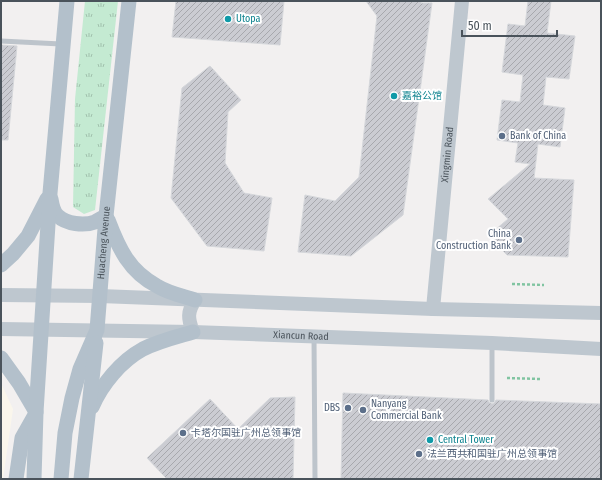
<svg xmlns="http://www.w3.org/2000/svg" width="602" height="480" viewBox="0 0 602 480" font-family="'Fira Sans Condensed','Noto Sans SC',sans-serif">
	<defs>
		<pattern id="grass-tufts" width="24" height="20" patternUnits="userSpaceOnUse"><rect width="24" height="20" fill="#c4ead2"/><path d="M3 7l-1-3M5 7V3M7 7l1-3M15 17l-1-3M17 17v-4M19 17l1-3" fill="none" stroke="#a1c0ad"/></pattern>
		<pattern id="building-hatch" width="6" height="6" patternUnits="userSpaceOnUse"><rect width="6" height="6" fill="#cbccd2"/><path d="M-1 1l2-2M0 6l6-6M5 7l2-2" fill="none" stroke="#a7a8ad"/></pattern>
	</defs>
	<rect width="100%" height="100%" fill="#f2f0f0"/>
	<!-- commercial -->
	<path fill="#faf6ec" d="M1,383L13,409L3,479H1Z"/>
	<!-- grass -->
	<path fill="url(#grass-tufts)" d="M85,1H118L95,210L84,214L73,207L75,99Z"/>
	<!-- building -->
	<path fill="url(#building-hatch)" stroke="#d5d7db" d="M176,1H284L280,45L172,37Z
		M366,1H421V3H432L403,215L351,256L298,252L305,195L335,201L359,177L377,16Z
		M528,1H551L547,33L575,36L569,79L546,77L543,105L565,108L560,147L538,144L534,178L574,180L568,257L507,255L488,236L508,219L488,199L530,164L515,162L518,143L497,140L502,100L520,102L523,75L502,72L508,24L525,26Z
		M1,45L17,46L8,140H1Z
		M210,66L241,100L228,112L225,163L244,193L272,198L264,251L207,246L171,198L182,88Z
		M343,393L488,400L489,402L492,404L494,403L496,400L601,404V479H341Z
		M295,397L293,479H167L147,458L210,399L238,429L270,398Z"/>
	<g fill="none" stroke-linecap="round" stroke-linejoin="round">
		<!-- path -->
		<path stroke="#81c4a1" stroke-width="2.5" stroke-dasharray="3 2" stroke-linecap="butt" d="M512,284L544,285
			M507,378L541,379"/>
		<!-- lane -->
		<path stroke="#bdc4cb" stroke-width="5" d="M1,41L61,44
			M314,337L315,479
			M492,400V345"/>
		<!-- secondary -->
		<g stroke="#bec7cf" stroke-width="14">
			<path d="M1,295L100,296L433,309L601,313"/>
			<path id="s1" d="M433,309L462,1"/>
			<path id="s2" d="M1,329L193,332L492,343L601,349"/>
			<path d="M193,332C188,319 187,312 195,300"/>
		</g>
		<!-- primary -->
		<g stroke="#b3c0cb" stroke-width="15">
			<path d="M51,199C52,205 53,212 58,216C66,224 84,226 95,222C98,220 102,218 106,216"/>
			<path d="M108,220C119,249 129,271 157,286C168,293 183,296 195,300"/>
			<path d="M1,265L13,254L28,236L47,199"/>
			<path d="M1,358L19,383L36,412"/>
			<path d="M92,407C102,384 121,361 143,349C159,341 176,337 193,332"/>
			<path d="M16,479L22,438L35,415"/>
			<path d="M34,479L36,412L50,193L67,1"/>
			<path id="s3" d="M61,479L65,433L72,398L80,369L97,330L106,216L129,1"/>
			<path d="M81,479L96,343"/>
		</g>
	</g>
	<!-- markers -->
	<g fill="#0f9aa8" stroke="#fff" stroke-width="1.5">
		<circle cx="228" cy="19" r="4"/>
		<circle cx="394" cy="96" r="4"/>
		<circle cx="430" cy="440" r="4"/>
	</g>
	<g fill="#5c6f8a" stroke="#fff" stroke-width="1.5">
		<circle cx="502" cy="136" r="4"/>
		<circle cx="519" cy="240" r="4"/>
		<circle cx="348" cy="408" r="4"/>
		<circle cx="363" cy="410" r="4"/>
		<circle cx="183" cy="433" r="4"/>
		<circle cx="419" cy="454" r="4"/>
	</g>
	<g text-anchor="middle" dominant-baseline="central" stroke-width="4" stroke-linejoin="round" paint-order="stroke">
		<!-- culture labels -->
		<g font-size="10" fill="#0d838f" stroke="#fff" text-anchor="start">
			<text x="236" y="19">Utopa</text>
			<text x="402" y="96">嘉裕公馆</text>
			<text x="438" y="440">Central Tower</text>
		</g>
		<!-- service labels -->
		<g font-size="10" fill="#4e5e75" stroke="#fff" text-anchor="start">
			<text x="510" y="136">Bank of China</text>
			<text x="511" y="234" text-anchor="end">China<tspan x="511" dy="12">Construction Bank</tspan></text>
			<text x="371" y="404">Nanyang<tspan x="371" dy="12">Commercial Bank</tspan></text>
			<text x="340" y="408" text-anchor="end">DBS</text>
			<text x="191" y="433">卡塔尔国驻广州总领事馆</text>
			<text x="427" y="454">法兰西共和国驻广州总领事馆</text>
		</g>
		<!-- street labels -->
		<g font-size="10" fill="#4a535b" stroke="#fff">
			<text stroke="none"><textPath href="#s1" startOffset="155">Xingmin Road</textPath></text>
			<text stroke="none"><textPath href="#s3" startOffset="242">Huacheng Avenue</textPath></text>
			<text stroke="none"><textPath href="#s2" startOffset="300">Xiancun Road</textPath></text>
		</g>
	</g>
	<!-- border -->
	<rect width="602" height="480" fill="none" stroke="#4a535b" stroke-width="4"/>
	<!-- scale -->
	<path d="M462 30v6h95v-6" fill="none" stroke="#4a535b" stroke-width="2"/>
	<text x="468" y="30" font-size="12" fill="#4a535b" stroke="#ffffff" stroke-width="3" paint-order="stroke">50 m</text>
</svg>
